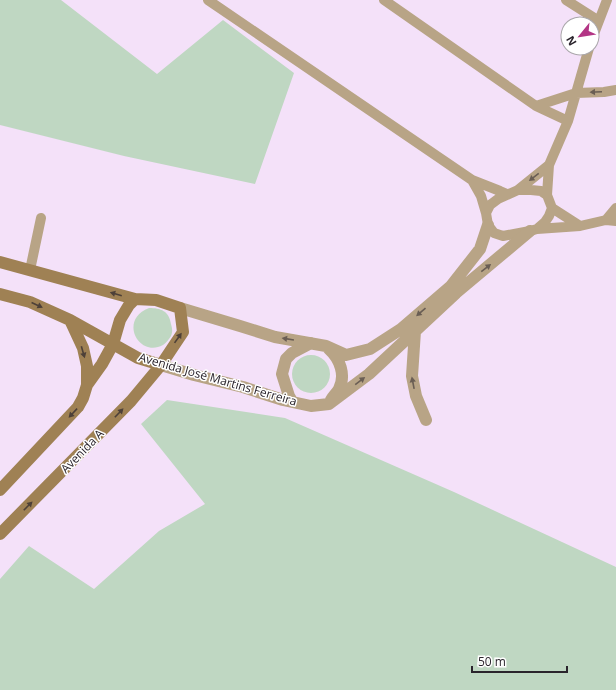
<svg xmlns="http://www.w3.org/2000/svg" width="616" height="690" viewBox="0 0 616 690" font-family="'Open Sans',sans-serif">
	<rect width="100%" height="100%" fill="#f4e1f9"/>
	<!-- green -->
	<path fill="#bfd7c2" d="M0,0H61L157,74L223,20L294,73L255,184L124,156L0,125Z
		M149,308C161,308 169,311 171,324C172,328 173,331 171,336C169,339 166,343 163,345C139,358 118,320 149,308Z
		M292 374a19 19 0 1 1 38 0a19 19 0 1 1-38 0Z
		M167,400L285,418L454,492L616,567V690H0V579L29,546L94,589L159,531L205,504L141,424Z"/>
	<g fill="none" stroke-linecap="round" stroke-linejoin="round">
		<!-- minor -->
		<path stroke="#b8a486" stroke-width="10" d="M208,0L472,180
			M384,0L536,106
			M566,0L599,21
			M592,39L607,0
			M568,121L536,106L576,93L604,92L616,90
			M549,165L568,121L589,48
			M518,190H531L541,191L547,195L552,208L549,216L545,222L537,229L530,231L503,236L494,233L488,225L486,213L490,205L498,199Z
			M518,190L549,165L547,195
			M486,213L481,196L472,180L500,191L507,194
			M606,220L616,208
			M580,226L606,220L616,221
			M537,229L580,226L552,208
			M30,270L41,218"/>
		<!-- tertiary -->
		<path stroke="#b8a486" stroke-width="12" d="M180,308L240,326L275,337L326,346L346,355L370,349L401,329L451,286L480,249L488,225
			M415,331L412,376L416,396L426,420
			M329,349C340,359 346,375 339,389C337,393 333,396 331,400
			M161,365L194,375L243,387L283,400L311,406L329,404
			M292,401L289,396L282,374L286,359L292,353L311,343
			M329,404L369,374L456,293L530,231"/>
		<!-- secondary -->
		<path stroke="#9f8154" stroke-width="12" d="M0,262L135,299L156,300L180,308L183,332L161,365L131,401L0,534
			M0,294L30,302L70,320L138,358L161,365
			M70,320L83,348L87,366V385
			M0,490L78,407L83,398L87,385L102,364L113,344L120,320L129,305L135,299"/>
	</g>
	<!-- one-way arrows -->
	<defs><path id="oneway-solid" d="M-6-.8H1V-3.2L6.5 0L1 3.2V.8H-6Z"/></defs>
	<g fill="#6a5e54">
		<use href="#oneway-solid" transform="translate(596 92) rotate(178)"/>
		<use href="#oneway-solid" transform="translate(534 177) rotate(142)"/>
		<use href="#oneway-solid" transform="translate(486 268) rotate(-38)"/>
		<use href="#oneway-solid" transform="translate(421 312) rotate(139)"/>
		<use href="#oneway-solid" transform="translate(288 339) rotate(-171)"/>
		<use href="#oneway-solid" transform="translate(360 381) rotate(-37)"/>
		<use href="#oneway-solid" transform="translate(413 383) rotate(-101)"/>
	</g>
	<g fill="#4d4038">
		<use href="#oneway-solid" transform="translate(116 294) rotate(-164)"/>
		<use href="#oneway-solid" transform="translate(37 305) rotate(25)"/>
		<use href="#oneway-solid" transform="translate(178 338) rotate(-55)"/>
		<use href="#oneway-solid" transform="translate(83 352) rotate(74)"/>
		<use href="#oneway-solid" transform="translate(73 413) rotate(133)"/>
		<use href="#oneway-solid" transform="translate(119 413) rotate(-46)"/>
		<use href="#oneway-solid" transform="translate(28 506) rotate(-45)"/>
	</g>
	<g text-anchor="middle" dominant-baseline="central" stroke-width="3" stroke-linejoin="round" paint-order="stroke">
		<!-- street labels -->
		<g font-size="12" fill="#2a242c" stroke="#fff">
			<text transform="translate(218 379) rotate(16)">Avenida José Martins Ferreira</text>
			<text transform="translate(82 451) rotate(-46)">Avenida A</text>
		</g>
	</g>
	<!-- north arrow -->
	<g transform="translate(580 36) rotate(240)"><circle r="19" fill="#ffffff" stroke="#aaa7ab"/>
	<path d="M0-3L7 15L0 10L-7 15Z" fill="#b33585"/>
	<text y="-6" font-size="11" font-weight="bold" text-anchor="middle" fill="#2a242c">N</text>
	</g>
	<!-- scale -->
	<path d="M472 666v6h95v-6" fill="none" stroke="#2a242c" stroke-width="2"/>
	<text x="478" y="666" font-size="12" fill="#2a242c" stroke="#ffffff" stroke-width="3" paint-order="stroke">50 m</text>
</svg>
